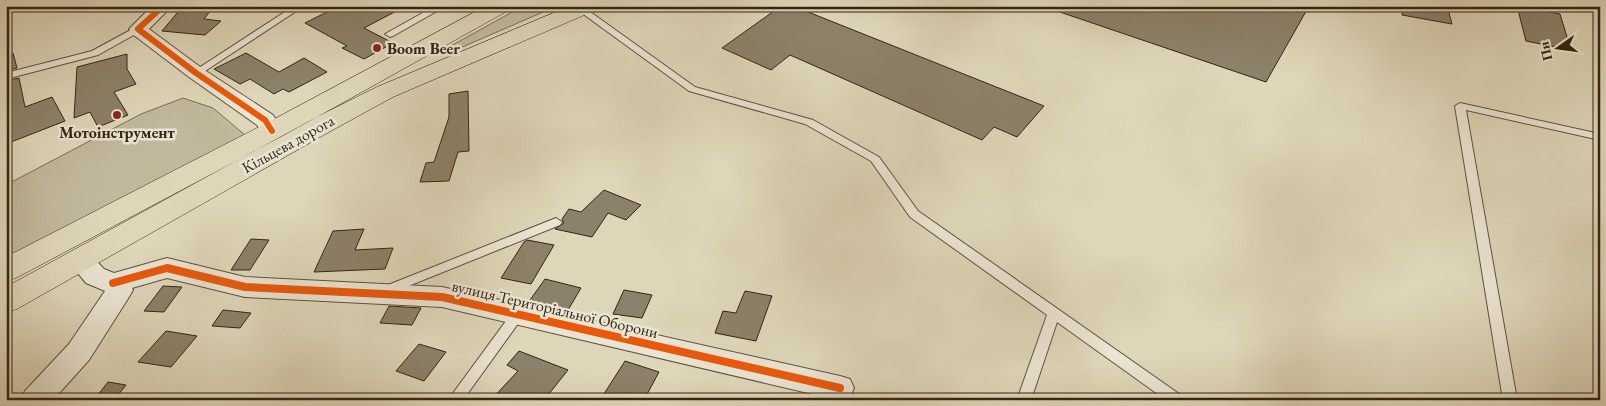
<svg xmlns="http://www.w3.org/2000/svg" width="1606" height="406" viewBox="0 0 1606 406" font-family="'EB Garamond',serif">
	<rect width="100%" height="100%" fill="#ded6b9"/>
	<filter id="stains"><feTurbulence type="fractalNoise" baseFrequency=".004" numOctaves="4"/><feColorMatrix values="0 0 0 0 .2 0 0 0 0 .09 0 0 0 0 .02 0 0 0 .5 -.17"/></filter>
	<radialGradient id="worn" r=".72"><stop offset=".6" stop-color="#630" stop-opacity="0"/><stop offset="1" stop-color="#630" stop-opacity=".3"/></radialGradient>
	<!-- green -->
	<path fill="#c1b89d" stroke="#7a6e58" d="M523,6H557L444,55L440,52Z
		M183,98L213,108L245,135L6,259V185L141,114Z"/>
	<!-- building -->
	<path fill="#8c816a" stroke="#332514" d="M183,6H214L204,19L221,21L205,35L162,31Z
		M339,6H406L364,28L393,43L364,59L342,48L347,46L305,23Z
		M781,6H793L1044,106L1017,137L994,127L982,140L790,55L771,70L722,48Z
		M1051,6H1309L1266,82L1051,9Z
		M1403,6H1447L1452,24L1402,15Z
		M1517,6L1560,14L1571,50L1526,41Z
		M13,53L17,68L6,71V54Z
		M246,53L279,72L304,58L327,72L289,92L283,89L274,94L250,79L240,84L214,69Z
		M127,54V69L136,84L114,92L128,115L98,127L90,112L74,118L77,67Z
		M19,78L25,107L52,97L65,121L6,144V81Z
		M468,91L469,151L458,152L449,181L420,182L426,163L434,162L449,117V94Z
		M604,190L641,205L626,220L608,213L592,237L555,229L564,223L562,219L569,209L581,212Z
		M364,229L355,250L393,248L385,269L314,272L333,231Z
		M251,239L269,240L250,270H231Z
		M527,240L554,245L531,284L501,278L524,242Z
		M545,279L581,288L568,310L530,300Z
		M163,286L182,287L164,312L144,311Z
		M624,290L652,295L642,318L613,314Z
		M745,291L772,296L756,341L715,333L723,311L736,313Z
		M389,306L421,308L412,325L380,323Z
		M223,310L251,313L240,328L212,326Z
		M166,331L197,336L171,367L138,362Z
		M419,344L446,352L424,381L396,371Z
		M519,351L568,370L544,400H491L518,371L507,365Z
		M625,361L659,372L644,400H614L602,397Z
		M108,382L126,385L114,400H94Z"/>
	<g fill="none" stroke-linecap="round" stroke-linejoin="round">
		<!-- service casing -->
		<g stroke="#5e513d" stroke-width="2">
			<path id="service" d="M294,6H304L199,75L196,76L191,73Z
				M435,6H446L393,36L390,37L385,34Z
				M582,6L695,87L813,120L879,157L918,211L1182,396L1184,400H1166L1057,322L1031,400H1017L1047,315L910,217L871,161L805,124L689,91L579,11V7Z
				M138,26L142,29L141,31L98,55L6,79V73L92,51Z
				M1460,103L1600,134V140L1466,110L1517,400H1503L1455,106Z
				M556,218L562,222L560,225L391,293H383L381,290L383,287Z
				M518,309L522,310L524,314L522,318L463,400H448L514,310Z"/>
		</g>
		<!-- minor casing -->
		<g stroke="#5e513d" stroke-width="2">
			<path id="minor" d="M152,6H172L149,29L203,69L273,115L283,131L280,136L272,138L264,136L257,125L189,77L131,33L129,29Z
				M80,251L89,253L104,269L114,273L167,258L245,277L442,287L840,376L850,379L854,388L850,397L838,400L442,307L245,297L167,278L132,288L133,290L129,297L89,360L53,400H21L25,391L69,344L105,291L86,283L67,260L71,253Z"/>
		</g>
		<!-- trunk casing -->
		<g stroke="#332514" stroke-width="1">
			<path id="trunk" d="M486,6H512L509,10L281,137L16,278L6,281V257L263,125Z
				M570,6H599L596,10L393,97L329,132L17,309L6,313V287L311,120L377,87Z"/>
		</g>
		<!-- service -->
		<use href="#service" fill="#eae4d2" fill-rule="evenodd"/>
		<!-- minor -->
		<use href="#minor" fill="#eae4d2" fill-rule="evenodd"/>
		<!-- trunk -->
		<use href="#trunk" fill="#ded6b9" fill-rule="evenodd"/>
		<!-- cycleway-far1 casing -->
		<g stroke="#eae4d2" stroke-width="9">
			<path id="cycleway-far1" d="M163,6L138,29L196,73L265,120L272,131"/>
		</g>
		<!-- cycleway casing -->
		<g stroke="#eae4d2" stroke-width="11">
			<path id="cycleway" d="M113,283L167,268L245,287L442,297L840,388"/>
		</g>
		<!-- cycleway-far1 -->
		<use href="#cycleway-far1" stroke="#e8590c" stroke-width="6"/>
		<!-- cycleway -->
		<use href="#cycleway" stroke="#e8590c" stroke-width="8"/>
	</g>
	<!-- markers -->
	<g fill="#8f2418" stroke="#eae4d2" stroke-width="2">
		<circle cx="377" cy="48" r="5"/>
		<circle cx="117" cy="115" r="5"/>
	</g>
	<g text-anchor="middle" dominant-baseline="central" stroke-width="5" stroke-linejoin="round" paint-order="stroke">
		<!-- poi labels -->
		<g font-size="16" font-weight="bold" fill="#332514" stroke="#eae4d2" text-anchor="start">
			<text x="387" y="48">Boom Beer</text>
			<text x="117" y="132" text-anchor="middle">Мотоінструмент</text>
		</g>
		<!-- street labels -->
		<g font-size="16" fill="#332514" stroke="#eae4d2">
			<text transform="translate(288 144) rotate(-29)">Кільцева дорога</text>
			<text transform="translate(555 309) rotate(13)">вулиця Територіальної Оборони</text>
		</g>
	</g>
	<!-- margin -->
	<rect width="1606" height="406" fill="none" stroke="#ded6b9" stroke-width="25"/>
	<rect x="8" y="8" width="1591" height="391" fill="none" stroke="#332514" stroke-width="2.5"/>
	<rect x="12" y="12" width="1581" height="381" fill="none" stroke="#332514"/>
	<!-- north arrow -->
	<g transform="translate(1558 48) rotate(256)" stroke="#eae4d2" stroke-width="4" paint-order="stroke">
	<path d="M0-4L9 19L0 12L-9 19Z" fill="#332514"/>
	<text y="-8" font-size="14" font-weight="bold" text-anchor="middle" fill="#332514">Пн</text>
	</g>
	<rect width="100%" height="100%" filter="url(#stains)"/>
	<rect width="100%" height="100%" fill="url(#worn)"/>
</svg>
